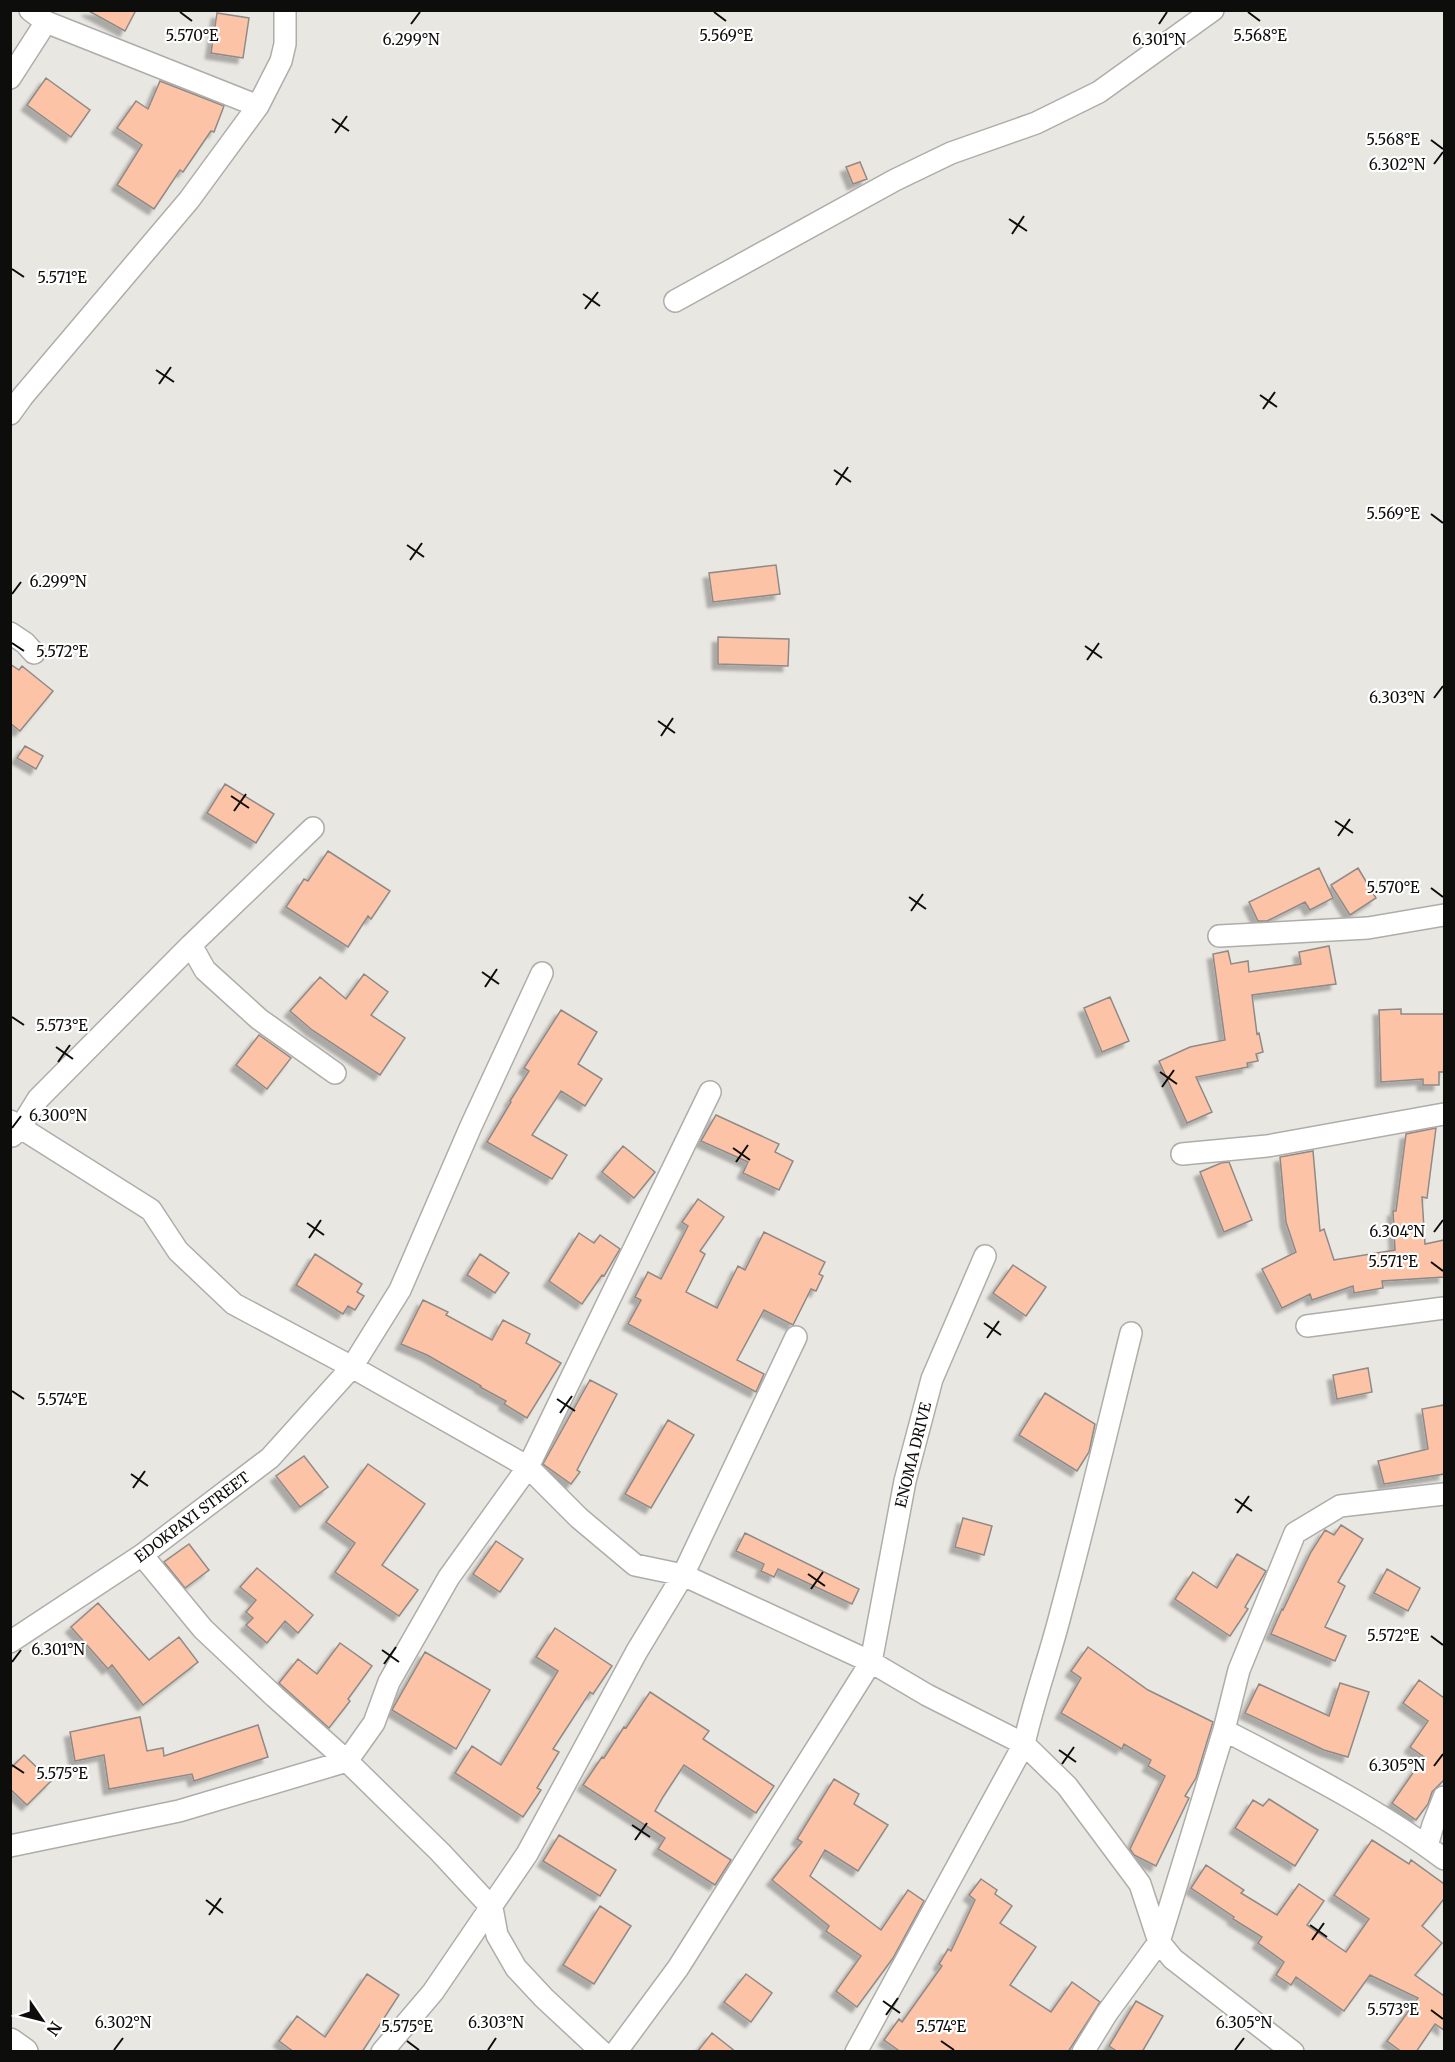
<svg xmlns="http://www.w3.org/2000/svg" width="1455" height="2062" viewBox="0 0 1455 2062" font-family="Merriweather,serif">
	<defs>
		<filter id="shadow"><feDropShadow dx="-5.5" dy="5.5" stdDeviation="1.5" flood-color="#0004"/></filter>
	</defs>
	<rect width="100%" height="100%" fill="#e9e7e2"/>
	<!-- building -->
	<path fill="#fdc3a7" stroke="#8f8a87" stroke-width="1.5" filter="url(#shadow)" d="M87,10H136L125,31Z
		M217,13L249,18L243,58L211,53Z
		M46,78L90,110L71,137L27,105Z
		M160,81L224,106L214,132L211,131L183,172L180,170L154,209L117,185L142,145L117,128L136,101L148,109Z
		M860,162L867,179L853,184L846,167Z
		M776,565L780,594L713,602L709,573Z
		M718,637L789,639L788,666L718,664Z
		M10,664L19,670L22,666L53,691L20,731L10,723Z
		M25,746L43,756L36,769L17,758Z
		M225,784L274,814L256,843L207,813Z
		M328,851L390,891L371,919L368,916L348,947L286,907L304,879L308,881Z
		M1319,868L1333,898L1310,910L1305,902L1267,921H1258L1249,902Z
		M1358,868L1376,898L1350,915L1331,885Z
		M1329,946L1336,984L1252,995L1257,1034L1259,1033L1263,1052L1256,1054L1258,1061L1247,1063L1248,1067L1196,1077L1212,1112L1187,1123L1159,1061L1190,1047L1225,1040L1213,954L1228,951L1231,964L1248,961L1249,972L1301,964L1299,952Z
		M364,974L388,992L371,1015L405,1038L380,1075L312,1030L290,1011L320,977L346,999Z
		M1110,997L1129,1041L1102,1052L1084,1008Z
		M1401,1009V1014H1444V1072H1439V1085H1423V1079L1381,1082L1379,1010Z
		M561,1010L597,1032L578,1064L602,1079L585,1106L561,1091L532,1135L567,1155L552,1179L487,1142L511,1102L510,1101L529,1071L524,1068Z
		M259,1035L291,1058L267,1089L236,1065Z
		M716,1115L779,1144L775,1152L793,1161L779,1190L743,1173L748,1162L701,1141Z
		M1436,1128L1427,1198L1422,1197L1425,1244L1444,1240V1277L1382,1281L1383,1288L1354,1293L1353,1286L1312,1300L1310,1294L1282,1308L1262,1269L1296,1252L1286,1222L1280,1157L1313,1151L1320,1231L1324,1229L1334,1260L1395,1250L1393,1211H1396L1406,1134Z
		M623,1146L655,1172L634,1198L602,1172Z
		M1229,1162L1252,1220L1224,1232L1200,1172L1221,1163Z
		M698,1199L724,1217L700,1251L705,1254L686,1292L717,1308L738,1266L745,1270L764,1232L825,1262L819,1274L823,1276L816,1291L811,1289L793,1325L764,1310L737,1360L764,1374L756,1392L628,1324L641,1300L635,1297L648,1272L661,1279L688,1226L682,1222Z
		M579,1233L594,1243L600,1235L620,1249L604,1276L602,1275L582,1304L549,1281Z
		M315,1254L362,1284L357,1292L364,1296L355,1310L348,1306L343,1314L296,1285Z
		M480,1254L509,1273L495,1293L467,1275Z
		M1013,1265L1046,1287L1026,1316L993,1293Z
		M423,1300L448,1312L446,1315L492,1340L503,1320L530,1334L526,1343L561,1363L527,1418L504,1404L506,1401L480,1387L481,1386L427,1355L401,1344Z
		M1368,1368L1372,1392L1337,1399L1333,1375Z
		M590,1380L617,1394L577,1470L580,1472L571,1484L543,1464Z
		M1045,1393L1095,1424L1089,1452L1077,1471L1019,1435Z
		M1444,1405V1474L1384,1484L1378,1461L1428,1449L1422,1409Z
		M668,1420L694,1435L651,1508L625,1494Z
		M304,1456L328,1487L300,1507L276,1476Z
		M368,1464L425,1504L382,1565L418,1590L399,1616L335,1572L355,1543L326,1522Z
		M963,1518L992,1526L984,1555L955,1547Z
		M1341,1525L1363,1539L1338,1582L1345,1586L1325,1627L1346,1636L1335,1661L1271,1634L1282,1609L1283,1610L1311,1552L1325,1530L1334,1535Z
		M745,1533L859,1589L852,1604L778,1569L774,1577L761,1571L764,1564L736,1551Z
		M496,1541L523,1559L500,1592L473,1574Z
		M189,1544L209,1570L185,1588L164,1562Z
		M1237,1554L1266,1571L1245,1607L1248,1609L1230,1636L1175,1599L1193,1572L1217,1588Z
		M257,1568L313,1615L298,1633L285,1621L267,1643L246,1625L253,1618L246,1612L256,1600L240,1587Z
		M1387,1569L1420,1588L1408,1611L1374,1593Z
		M98,1603L149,1660L179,1637L198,1662L143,1705L112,1665L108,1669L71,1627Z
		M555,1628L612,1666L593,1694L590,1692L553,1749L559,1752L537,1788L541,1790L523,1817L455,1773L472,1746L501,1765L558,1671L536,1657Z
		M340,1643L372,1666L348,1699L350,1701L329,1728L279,1683L298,1659L317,1674Z
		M1088,1647L1148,1690L1213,1722L1196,1778L1185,1796L1189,1798L1156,1866L1134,1855L1130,1849L1165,1776L1148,1766L1151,1760L1124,1744L1122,1749L1061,1713L1081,1678L1071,1671Z
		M425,1652L490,1690L456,1749L392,1710Z
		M1419,1680L1444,1698V1780L1432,1792L1428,1804L1416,1820L1392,1803L1424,1757L1410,1747L1428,1721L1403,1703Z
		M1340,1683L1369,1692L1348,1757L1324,1750L1245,1713L1259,1684L1329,1716Z
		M650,1692L709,1731L703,1739L774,1786L756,1813L684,1765L663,1797L655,1811L731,1860L715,1885L658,1849L665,1838L583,1785L602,1757L604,1758L624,1727L626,1728Z
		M140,1717L147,1751L163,1748L164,1756L258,1725L268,1757L194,1781L192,1774L109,1789L104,1755L75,1761L70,1732Z
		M24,1755L51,1781L27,1805L10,1789V1769Z
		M834,1779L859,1794L854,1804L888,1825L858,1871L825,1850L810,1876L881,1930L908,1890L924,1901L893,1958L857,2007L836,1991L861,1956L826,1931L829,1926L772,1880L802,1842L797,1839Z
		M1269,1799L1318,1830L1295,1866L1235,1828L1253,1800L1263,1806Z
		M559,1835L616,1870L600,1896L543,1861Z
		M1372,1840L1409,1864L1411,1860L1444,1884V1899L1422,1926L1442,1943L1415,1975L1444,1996V2030L1435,2024L1416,2052H1402L1387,2041L1418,1998L1370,1975L1344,2011L1296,1977L1291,1985L1276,1975L1284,1962L1258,1943L1262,1937L1233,1919L1234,1917L1191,1888L1206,1865L1244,1890L1241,1893L1277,1915L1299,1884L1324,1901L1307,1925L1346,1952L1369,1919L1334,1895Z
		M981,1879L997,1890L995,1894L1012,1906L1000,1923L1036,1947L1010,1985L1051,2012L1072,1982L1100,2002L1068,2052H901L884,2040L899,2019L902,2022L942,1966L939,1964L948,1949L951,1951L975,1900L969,1895Z
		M600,1906L631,1926L594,1984L563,1965Z
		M367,1974L399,1995L362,2052H294L279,2041L297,2016L325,2037Z
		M746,1974L772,1993L751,2022L724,2002Z
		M1136,2001L1163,2016L1142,2052H1118L1109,2046Z
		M712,2033L736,2052H697Z"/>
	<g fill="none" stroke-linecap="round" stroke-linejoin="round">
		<!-- minor casing -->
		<g stroke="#afada9" stroke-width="24">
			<path id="minor" d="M30,10L46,22L258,106
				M10,78L46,22
				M675,301L895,180L951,153L1036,123L1099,92L1213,10
				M10,414L23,396L189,200L258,106L281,61L285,44V10
				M10,633L25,643L34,653
				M1219,936L1368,928L1444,915
				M191,945L205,970L259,1019L335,1073
				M10,1121L151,1210L178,1251L234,1304L352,1367L528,1467L579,1518L635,1565L683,1575L871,1662L927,1695L1024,1744L1067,1786L1140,1884L1159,1942L1173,1959L1293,2052
				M12,1136L20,1128L38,1099L191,945L313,828
				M1182,1154L1267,1146L1444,1114
				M1307,1326L1444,1308
				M142,1555L203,1629L275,1697L347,1761L440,1852L492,1908L497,1935L516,1968L544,1998L602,2052
				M10,1642L142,1555L270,1458L352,1367L400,1290L471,1126L542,973
				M1224,1730C1298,1769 1378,1809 1444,1859
				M10,1846L179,1811L347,1761L374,1723L389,1682L449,1577L528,1467L710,1092
				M1427,1846L1433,1825L1444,1797
				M382,2052L433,1992L527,1854L637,1651L683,1575L796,1337
				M616,2052L678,1968L871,1662L905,1481L932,1379L985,1256
				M856,2052L1024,1744C1034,1699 1050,1656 1061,1612C1086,1519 1108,1426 1131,1333
				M1083,2052L1107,2013L1159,1942L1224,1730L1239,1670L1295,1533L1340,1506L1444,1494"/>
		</g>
		<!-- tertiary casing -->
		<g stroke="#afada9" stroke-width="30">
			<path id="tertiary" d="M10,2042L24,2052"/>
		</g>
		<!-- minor -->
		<use href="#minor" stroke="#fff" stroke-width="21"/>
		<!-- tertiary -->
		<use href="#tertiary" stroke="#fff" stroke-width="27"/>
	</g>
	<!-- ticks -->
	<path fill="none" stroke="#0d0d0b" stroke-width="2" d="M180,12L192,21M714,12L726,21M1248,12L1260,21M411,24L420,12M1159,24L1167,12M332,119L349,131M335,133L347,116M1431,140L1443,149M1434,164L1443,152M1009,219L1027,231M1012,234L1024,216M12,269L24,277M583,294L600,306M585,309L598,292M156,370L174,382M159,384L171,367M1260,395L1277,407M1263,409L1275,392M834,470L851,482M836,485L848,467M1431,514L1443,523M407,545L424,557M410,560L422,543M12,594L21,582M12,643L24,651M1085,646L1102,658M1087,660L1099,643M1434,698L1443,686M658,721L675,733M661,736L673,718M231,796L249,808M234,811L246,794M1335,821L1353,833M1338,836L1350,819M1431,888L1443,897M909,897L926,909M911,911L923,894M482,972L499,984M485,987L497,969M12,1017L24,1025M56,1047L73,1059M58,1062L70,1045M1160,1072L1177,1084M1162,1087L1174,1070M12,1128L21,1116M733,1148L750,1160M736,1162L748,1145M307,1223L324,1235M1434,1232L1443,1220M309,1238L321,1220M1431,1262L1443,1271M984,1323L1001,1335M987,1338L999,1321M12,1391L24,1399M557,1399L575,1411M560,1413L572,1396M131,1474L148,1486M133,1488L145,1471M1235,1499L1252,1511M1237,1513L1249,1496M808,1574L825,1586M811,1589L823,1572M1431,1636L1443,1645M382,1650L399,1662M12,1662L21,1650M384,1664L396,1647M1059,1750L1076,1762M1062,1764L1074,1747M12,1765L24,1773M1434,1766L1443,1754M632,1825L650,1837M635,1840L647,1823M206,1900L223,1913M209,1915L221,1898M1310,1925L1327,1937M1312,1940L1324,1923M883,2001L900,2013M1431,2010L1443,2019M886,2015L898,1998M407,2041L419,2050M941,2041L954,2050M114,2050L123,2038M488,2050L496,2038M1235,2050L1244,2038"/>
	<g text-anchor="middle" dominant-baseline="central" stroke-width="4.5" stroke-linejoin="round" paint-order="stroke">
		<!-- street labels -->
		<g font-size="15" fill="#0d0d0b" stroke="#fff">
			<text transform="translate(913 1455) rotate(-76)">ENOMA DRIVE</text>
			<text transform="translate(192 1517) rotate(-37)">EDOKPAYI STREET</text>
		</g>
	</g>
	<g font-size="15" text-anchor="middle" fill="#0d0d0b" stroke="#fff" stroke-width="4.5" stroke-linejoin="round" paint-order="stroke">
		<text x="192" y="41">5.570°E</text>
		<text x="726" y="41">5.569°E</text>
		<text x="1260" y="41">5.568°E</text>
		<text x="411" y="45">6.299°N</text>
		<text x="1159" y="45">6.301°N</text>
		<text x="1393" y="145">5.568°E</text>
		<text x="1397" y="170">6.302°N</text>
		<text x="62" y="283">5.571°E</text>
		<text x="1393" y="519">5.569°E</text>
		<text x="58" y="587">6.299°N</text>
		<text x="62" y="657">5.572°E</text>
		<text x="1397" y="703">6.303°N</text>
		<text x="1393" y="893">5.570°E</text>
		<text x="62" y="1031">5.573°E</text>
		<text x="58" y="1121">6.300°N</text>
		<text x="1397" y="1237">6.304°N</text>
		<text x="1393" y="1267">5.571°E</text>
		<text x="62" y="1405">5.574°E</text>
		<text x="1393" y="1641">5.572°E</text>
		<text x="58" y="1655">6.301°N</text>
		<text x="1397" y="1771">6.305°N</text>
		<text x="62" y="1779">5.575°E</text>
		<text x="1393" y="2015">5.573°E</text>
		<text x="123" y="2028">6.302°N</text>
		<text x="496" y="2028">6.303°N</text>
		<text x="1244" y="2028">6.305°N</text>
		<text x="407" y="2032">5.575°E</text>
		<text x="941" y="2032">5.574°E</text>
	</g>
	<!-- border -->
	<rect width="1455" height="2062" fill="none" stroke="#0d0d0b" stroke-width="24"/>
	<!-- north arrow -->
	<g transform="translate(42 2020) rotate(125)" stroke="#ffffff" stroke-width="4.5" paint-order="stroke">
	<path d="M0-4.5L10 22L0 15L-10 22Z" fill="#0d0d0b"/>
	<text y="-9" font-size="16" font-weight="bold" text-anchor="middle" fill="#0d0d0b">N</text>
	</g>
</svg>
